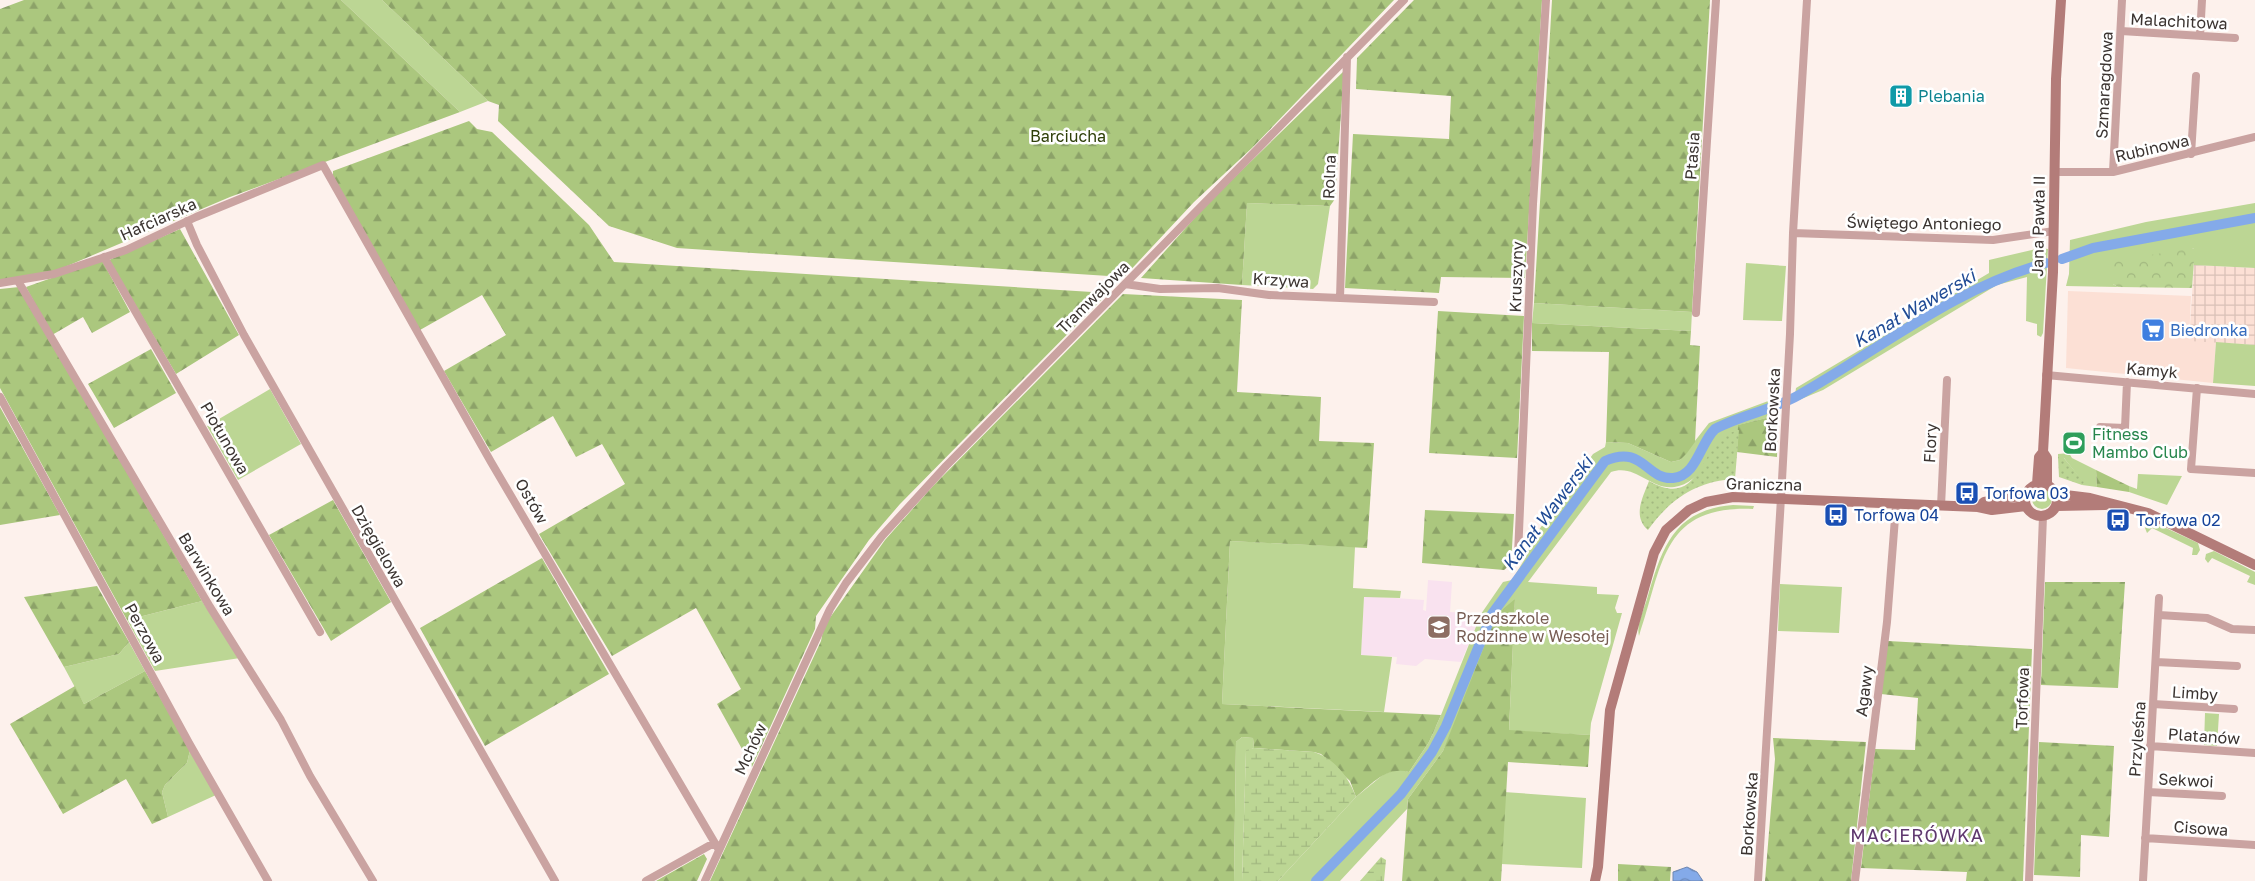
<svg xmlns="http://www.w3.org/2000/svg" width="2255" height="881" viewBox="0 0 2255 881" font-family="'Golos Text',sans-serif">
	<defs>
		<pattern id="industrial-grid" width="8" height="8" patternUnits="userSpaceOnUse" patternTransform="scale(1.25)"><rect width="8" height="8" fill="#fce0d5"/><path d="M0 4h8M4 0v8" fill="none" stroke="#d9c1b7"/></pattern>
		<pattern id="forest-firs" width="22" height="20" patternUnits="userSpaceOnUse" patternTransform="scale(1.25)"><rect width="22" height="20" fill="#abc77e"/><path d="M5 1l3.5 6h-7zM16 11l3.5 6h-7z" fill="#8ca268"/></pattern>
		<pattern id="wetland-marsh" width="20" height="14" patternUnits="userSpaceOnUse" patternTransform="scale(1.25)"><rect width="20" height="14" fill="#bcd694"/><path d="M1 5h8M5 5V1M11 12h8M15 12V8" fill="none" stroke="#a2b880"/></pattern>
		<pattern id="park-crowns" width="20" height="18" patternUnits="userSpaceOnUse" patternTransform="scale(1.25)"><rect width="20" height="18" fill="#bcd694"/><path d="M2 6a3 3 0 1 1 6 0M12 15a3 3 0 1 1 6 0" fill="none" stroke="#a2b880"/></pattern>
		<pattern id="garden-dots" width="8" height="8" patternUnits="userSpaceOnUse" patternTransform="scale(1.25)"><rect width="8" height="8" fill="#bcd694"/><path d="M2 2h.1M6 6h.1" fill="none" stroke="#a2b880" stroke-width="1.8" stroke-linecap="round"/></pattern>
		<pattern id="water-waves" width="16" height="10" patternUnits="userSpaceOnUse" patternTransform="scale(1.25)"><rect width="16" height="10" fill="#84aae9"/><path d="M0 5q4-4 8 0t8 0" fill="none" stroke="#6d8bbd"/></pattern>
	</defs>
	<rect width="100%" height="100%" fill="#fdf1ec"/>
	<!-- built -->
	<path fill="#fce0d5" d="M2068,291L2191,296L2189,340L2216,342L2213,383L2066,368Z"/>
	<!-- industrial -->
	<path fill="url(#industrial-grid)" d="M2194,265L2255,268V345L2189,341Z"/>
	<!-- education -->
	<path fill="#f9e2ef" d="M1428,580L1452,582L1450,612L1481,614L1461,662L1425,659L1416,666L1396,664L1397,657L1361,655L1364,596L1424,600L1423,610L1426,611Z"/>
	<!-- grass -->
	<path fill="#bcd694" d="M341,0H382L488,101L460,112Z
		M1247,203L1330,206L1318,284L1313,289L1242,285Z
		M2255,203V268L2194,265V248L2113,284L2118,287L2066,286L2069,274L2070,240L2146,222Z
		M2040,248L2048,249L2043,333L2041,337L2037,335V324L2026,321L2027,277L1997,285L1823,390L1794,402L1796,388L1989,273V260Z
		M1746,263L1786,266L1782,321L1743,320Z
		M1534,303L1692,312L1691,331L1532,323Z
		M2216,342L2255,345V386L2213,383Z
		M270,389L301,444L238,480L207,426Z
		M1779,397L1778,412L1774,416L1739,425V430C1711,440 1708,478 1679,486C1652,494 1638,463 1611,472L1528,582L1597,587V594L1619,595L1615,608L1617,613H1622L1591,723L1590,735L1509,731L1515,599L1443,751L1408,799L1407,809L1340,881H1278L1356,797L1384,774L1399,769L1409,772L1429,742L1441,715L1481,614L1503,582L1512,580L1526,557V548L1593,454L1605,447L1606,442L1628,443L1671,462L1680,460L1709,423Z
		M2069,453L2072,458L2096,470L2097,487L2082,485L2083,482L2064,458L2058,457V454Z
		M2138,474L2182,476L2167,505L2129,492V486L2137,489Z
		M2032 499a10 10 0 1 1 20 0a10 10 0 1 1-20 0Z
		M1733,505L1754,506L1753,509C1661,505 1663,566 1639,636C1636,625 1644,609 1647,599C1662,548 1673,510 1733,505Z
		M2147,524L2166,528L2198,543L2200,550L2197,555H2192L2193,548L2152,528L2147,533L2145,528Z
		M1230,541L1355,547L1353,588L1401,591L1400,598L1364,597L1361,655L1392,657L1384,712L1222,704Z
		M2214,551L2255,572V585L2247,582L2250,576L2212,558L2208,563L2205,559L2206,554Z
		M1780,584L1842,587L1839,633L1778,631Z
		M202,601L240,658L155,671L127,620Z
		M129,642L145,671L84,704L64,667L119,654Z
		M2205,713L2219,714L2217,746L2204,745Z
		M1242,737L1253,738L1254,748L1246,751L1242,881H1234L1236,742Z
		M190,750L216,795L168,817L162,792L165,785L187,763Z
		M1504,792L1586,798L1582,868L1501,864Z"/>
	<!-- forest -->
	<path fill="url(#forest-firs)" d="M24,0H341L460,112L230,197L53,272L0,281V9Z
		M382,0H1394L1252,148L1194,202L1124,277L677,248L609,226L498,121L499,105L488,101Z
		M1414,0H1542L1525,278L1441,277L1439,293L1345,288L1353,134L1449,139L1451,96L1356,89L1357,58Z
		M1552,0H1710L1692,312L1534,303Z
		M1344,71L1335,199L1330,206L1247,203L1242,285L1141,278L1207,204Z
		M469,121L477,129L492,132L589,225L614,262L1108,293L900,504L869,540L816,616L815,629L752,767L717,704L741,689L696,608L612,656L539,534L625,484L602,444L576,457L553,416L491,452L444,371L506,335L482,295L420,330L333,178V171Z
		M180,229L239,335L176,374L109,260Z
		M97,262H103L130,312L92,333L83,317L52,335L26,287Z
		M19,287L202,601L127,620L0,388V289Z
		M1123,294L1242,300L1237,392L1321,397L1319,441L1374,443L1367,548L1230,541L1222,704L1441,715L1429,742L1409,772C1386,766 1372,784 1356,797L1350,781L1321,754L1314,752L1254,748L1253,738L1242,737L1236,742L1234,881H710L821,641L824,626L885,540L933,486Z
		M1438,311L1524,316L1517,458L1429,453Z
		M1532,323L1691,331L1690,345L1700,346L1695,442L1687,453L1680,460L1671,462L1628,443L1606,442L1609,352L1532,351Z
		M151,349L176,393L114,428L88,384Z
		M0,407L60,515L0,525Z
		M1778,412L1777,457L1737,452L1738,425L1774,416Z
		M2096,470L2129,486V492L2097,487Z
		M333,500L391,602L331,641L269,535Z
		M1425,510L1514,514L1511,564L1504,570L1422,563Z
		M542,558L609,674L485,746L420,628Z
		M2045,582H2125L2118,688L2041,685Z
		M97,586L129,642L119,654L64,667L24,597Z
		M1515,599L1509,730L1590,735L1588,767L1508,762L1501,881H1402L1408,799L1443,751L1493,624L1503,609Z
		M1888,641L2032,649L2023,881H1966L1967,872L1861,868L1875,749L1915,750L1918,698L1881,694Z
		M145,671L190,750L187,763L165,785L162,792L168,817L152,824L126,779L63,814L10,724L75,686L84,704Z
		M1773,738L1866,742L1851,881H1765L1775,759Z
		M2039,742L2114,746L2109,837L2081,835L2080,877L2034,875Z
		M704,854L707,859L697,881H656Z
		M1618,864L1671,867L1670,881H1618Z"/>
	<!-- wetland -->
	<path fill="url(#wetland-marsh)" d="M1254,748L1314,752C1335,759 1348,776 1356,797L1278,881H1242L1246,750Z
		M1381,857L1386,860L1384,881H1360Z"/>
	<!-- park -->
	<path fill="url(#park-crowns)" d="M2195,248L2192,288L2118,287L2113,284L2112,261Z"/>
	<!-- garden -->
	<path fill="url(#garden-dots)" d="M1739,430L1735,479C1697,481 1670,499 1648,530C1632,516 1643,497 1649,481C1695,507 1698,461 1721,439C1726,434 1732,432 1739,430Z
		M2058,457H2063L2084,482L2082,485L2059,477Z"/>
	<!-- water -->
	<path fill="url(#water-waves)" stroke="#6e87b2" d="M1687,867L1697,872L1703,881H1673V872Z"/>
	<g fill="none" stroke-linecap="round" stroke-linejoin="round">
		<!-- canal -->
		<path stroke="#84aae9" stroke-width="10" d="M2062,259L2093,248L2255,218
			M1316,881L1401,794L1432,752L1446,726L1492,614L1605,461C1643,444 1646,480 1673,478C1697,476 1700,443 1715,429C1741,415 1773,410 1799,395C1880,349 1956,287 2046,263"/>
		<!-- street -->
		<path stroke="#caa3a1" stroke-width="8" d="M2121,31L2235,38
			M2200,36L2202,0
			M2191,154L2196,76
			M2054,172H2113L2255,137
			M2113,172L2122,0
			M187,221L197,245L244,335L555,881
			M1793,233L1993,240L2054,231
			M104,257L320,632
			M18,281L210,607L281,720L310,776L373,881
			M0,283L54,274L126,250L196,217L323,165L491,462L719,850
			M1125,284L1160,289L1218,288L1269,295L1434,302
			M1340,298L1347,57
			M1696,313L1716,0
			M2046,375L2255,394
			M2197,388L2191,469L2255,473
			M0,397L189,743L268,881
			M2100,427L2125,428L2127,382
			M1941,506L1947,380
			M1518,555L1533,204L1546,0
			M2159,615L2207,618L2232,629L2255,630
			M2156,662L2237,666
			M2153,704L2234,709
			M2150,746L2255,753
			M2148,792L2222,796
			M2145,838L2255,845
			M646,881L714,843
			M705,881L830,609L846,583L882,536L946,466L1404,0
			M1758,881L1781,498L1790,334L1793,233L1807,0
			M1855,881L1887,622L1896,505
			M2029,881L2043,516
			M2143,881L2159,598"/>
		<!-- secondary -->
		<path stroke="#b37c79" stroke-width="10" d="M2043,452L2047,458V484
			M2025 500a16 16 0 1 1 32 0a16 16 0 1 1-32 0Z
			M2037,484L2039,457L2043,452L2053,272L2056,79L2061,0
			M2057,494L2090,498L2148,513L2255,565
			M2057,506L2105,505
			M1978,507L1984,502L2025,495
			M1595,881L1598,867L1610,710L1654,553L1666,530L1689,510L1706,502L1733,497L1978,507L1992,510L2026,506"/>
	</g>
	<!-- icons -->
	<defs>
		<g id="building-square" transform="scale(1.25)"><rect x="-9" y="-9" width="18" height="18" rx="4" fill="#0f9aa8" stroke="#fff"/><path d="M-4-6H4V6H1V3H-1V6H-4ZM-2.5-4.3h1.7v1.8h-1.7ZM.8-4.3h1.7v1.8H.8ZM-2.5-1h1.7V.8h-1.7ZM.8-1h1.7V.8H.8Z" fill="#fff"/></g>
		<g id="supermarket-square" transform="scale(1.25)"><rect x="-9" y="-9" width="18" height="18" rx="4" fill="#3f7fe0" stroke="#fff"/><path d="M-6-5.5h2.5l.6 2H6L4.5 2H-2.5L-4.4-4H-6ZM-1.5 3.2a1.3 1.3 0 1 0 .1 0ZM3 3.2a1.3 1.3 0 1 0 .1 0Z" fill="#fff"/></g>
		<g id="stadium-square" transform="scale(1.25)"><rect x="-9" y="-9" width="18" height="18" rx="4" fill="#2e9e5b" stroke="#fff"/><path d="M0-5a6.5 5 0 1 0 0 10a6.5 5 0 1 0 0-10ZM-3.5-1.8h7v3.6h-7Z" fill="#fff"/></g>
		<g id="bus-square" transform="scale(1.25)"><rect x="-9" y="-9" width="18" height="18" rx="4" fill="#1a4fb4" stroke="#fff"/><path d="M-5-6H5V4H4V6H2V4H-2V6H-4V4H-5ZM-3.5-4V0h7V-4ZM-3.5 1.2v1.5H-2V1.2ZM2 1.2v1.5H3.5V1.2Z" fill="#fff"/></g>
		<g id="school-square" transform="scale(1.25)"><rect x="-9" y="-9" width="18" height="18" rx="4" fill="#8d6e63" stroke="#fff"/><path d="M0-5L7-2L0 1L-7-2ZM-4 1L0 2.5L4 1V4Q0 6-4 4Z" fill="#fff"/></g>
	</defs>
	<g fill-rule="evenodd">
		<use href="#building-square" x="1901" y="96"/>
		<use href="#supermarket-square" x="2153" y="330"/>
		<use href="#stadium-square" x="2074" y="443"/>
		<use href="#bus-square" x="1967" y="493"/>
		<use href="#bus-square" x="1836" y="515"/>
		<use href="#bus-square" x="2118" y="520"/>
		<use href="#school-square" x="1439" y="627"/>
	</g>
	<g text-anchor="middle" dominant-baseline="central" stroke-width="5" stroke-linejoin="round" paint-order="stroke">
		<!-- street labels -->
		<g font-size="16" fill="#3b3431" stroke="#fff">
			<text transform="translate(2179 21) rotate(3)">Malachitowa</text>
			<text transform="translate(2104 85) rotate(-87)">Szmaragdowa</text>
			<text transform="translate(2152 148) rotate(-13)">Rubinowa</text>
			<text transform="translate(1692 156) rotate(-86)">Ptasia</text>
			<text transform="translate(1329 177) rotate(-88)">Rolna</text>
			<text transform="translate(158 219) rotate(-24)">Hafciarska</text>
			<text transform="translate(1924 223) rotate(1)">Świętego Antoniego</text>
			<text transform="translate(2038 226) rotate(-89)">Jana Pawła II</text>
			<text transform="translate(1516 277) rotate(-88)">Kruszyny</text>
			<text transform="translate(1281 280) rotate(4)">Krzywa</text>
			<text transform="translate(1093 297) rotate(-45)">Tramwajowa</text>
			<text transform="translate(2152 370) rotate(5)">Kamyk</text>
			<text transform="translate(1772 410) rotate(-87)">Borkowska</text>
			<text transform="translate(225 438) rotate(60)">Piołunowa</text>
			<text transform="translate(1930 443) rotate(-87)">Flory</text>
			<text transform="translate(1764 484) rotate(1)">Graniczna</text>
			<text transform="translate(532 501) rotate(60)">Ostów</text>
			<text transform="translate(379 546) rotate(60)">Dzięgielowa</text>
			<text transform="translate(207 574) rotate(59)">Barwinkowa</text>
			<text transform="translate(145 633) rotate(61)">Perzowa</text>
			<text transform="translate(1864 691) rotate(-83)">Agawy</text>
			<text transform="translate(2195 693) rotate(4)">Limby</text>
			<text transform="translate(2022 698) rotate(-88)">Torfowa</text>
			<text transform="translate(2204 736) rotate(4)">Platanów</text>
			<text transform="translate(2137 739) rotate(-86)">Przyleśna</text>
			<text transform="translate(750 749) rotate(-65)">Mchów</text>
			<text transform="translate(2186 780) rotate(3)">Sekwoi</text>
			<text transform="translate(1749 814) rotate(-86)">Borkowska</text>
			<text transform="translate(2201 828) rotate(4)">Cisowa</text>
		</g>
		<!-- culture labels -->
		<g font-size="16" fill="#0d838f" stroke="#fff" text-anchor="start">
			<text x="1918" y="96">Plebania</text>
		</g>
		<!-- park labels -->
		<g font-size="16" fill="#2e3f09" stroke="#fff">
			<text x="1068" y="136">Barciucha</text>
		</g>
		<!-- shop labels -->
		<g font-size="16" fill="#366cbe" stroke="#fff" text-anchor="start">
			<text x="2170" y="330">Biedronka</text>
		</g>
		<!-- leisure labels -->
		<g font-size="16" fill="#27864d" stroke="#fff" text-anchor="start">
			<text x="2092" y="434">Fitness<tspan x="2092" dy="18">Mambo Club</tspan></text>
		</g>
		<!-- transit labels -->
		<g font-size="16" fill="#164399" stroke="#fff" text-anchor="start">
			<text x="1984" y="493">Torfowa 03</text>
			<text x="1854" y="515">Torfowa 04</text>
			<text x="2136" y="520">Torfowa 02</text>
		</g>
		<!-- education labels -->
		<g font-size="16" fill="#785e54" stroke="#fff" text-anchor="start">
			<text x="1456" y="618">Przedszkole<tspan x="1456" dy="18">Rodzinne w Wesołej</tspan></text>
		</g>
		<!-- water labels -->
		<g font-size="18" font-style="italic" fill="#204b95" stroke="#fff">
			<text transform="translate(1914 308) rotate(-30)">Kanał Wawerski</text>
			<text transform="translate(1547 513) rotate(-53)">Kanał Wawerski</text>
		</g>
		<!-- neighbourhood labels -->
		<g font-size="18" letter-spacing="1" fill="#5f386f" stroke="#fff">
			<text x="1917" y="835">MACIERÓWKA</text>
		</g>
	</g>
</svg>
